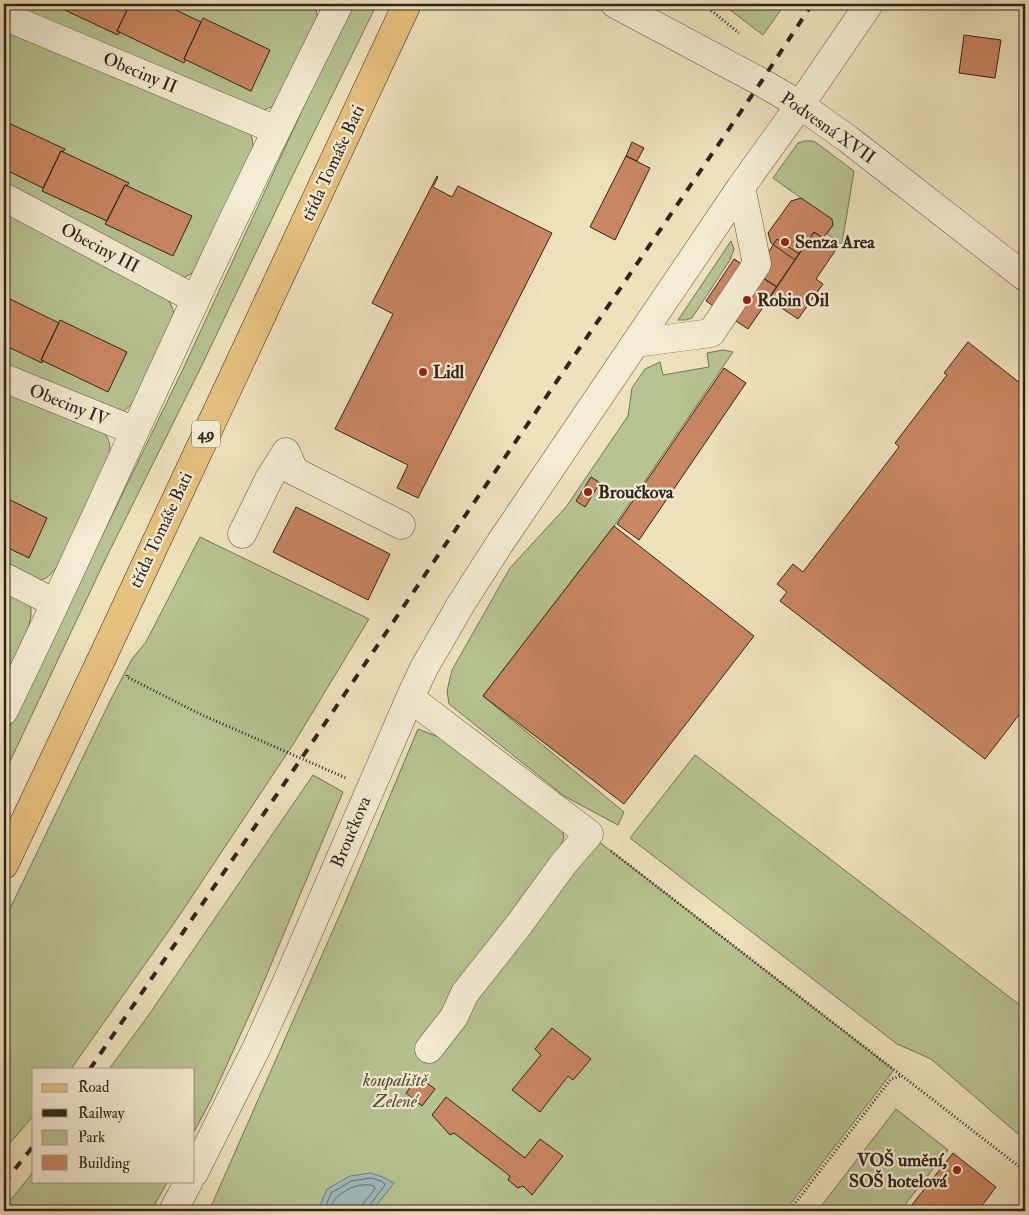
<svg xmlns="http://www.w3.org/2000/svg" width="1029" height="1215" viewBox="0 0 1029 1215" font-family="'IM FELL Double Pica',serif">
	<rect width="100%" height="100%" fill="#eee2bd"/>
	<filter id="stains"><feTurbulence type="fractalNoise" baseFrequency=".004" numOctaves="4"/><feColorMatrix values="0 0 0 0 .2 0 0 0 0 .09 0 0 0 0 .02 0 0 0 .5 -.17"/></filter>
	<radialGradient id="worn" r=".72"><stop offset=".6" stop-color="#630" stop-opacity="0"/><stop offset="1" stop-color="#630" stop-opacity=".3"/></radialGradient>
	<!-- green -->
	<path fill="#b7c392" stroke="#747456" d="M4,4H315L317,14L316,22L278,101L273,106L260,112Z
		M351,4H377L291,179L200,369L106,558L4,774V738L184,367Z
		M722,4H785L763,35Z
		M4,23L249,132L252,138L254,153L194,272L183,278L4,191Z
		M805,141H814L854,171L842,244L827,234L833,225L801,198L773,178L798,143Z
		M4,206L169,300L174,313V321L136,400L123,412L4,370Z
		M731,241L734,249L730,260L692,318L686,320H678Z
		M723,350L733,352L614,526L483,696L624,812L618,825L564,796L449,704L447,691L452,670L510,568L566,507L628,416L632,388L645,369L660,362L663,375L709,367L707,353Z
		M4,384L102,429C110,441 112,446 108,460L58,566C54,570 51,575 46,578C35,584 15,574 4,570Z
		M200,537L369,619L294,743L177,919L71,1069H34V1115L4,1150V921L111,699L132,659L146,642Z
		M4,584C10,589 24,598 29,604C39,618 11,666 4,681Z
		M418,729L446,740L561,826L564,837L559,850L455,985L589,834L894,1070L785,1211H209L345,903Z
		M695,755L1025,1009V1140L931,1059L897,1044L630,838Z
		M313,775L343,792L257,998L211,1100L194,1132V1069H109L148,1016Z
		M896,1109L948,1150L900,1211H819L818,1210Z
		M34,1171V1181H168L151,1211H4V1208Z"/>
	<!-- water -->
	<path fill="#9fbabd" stroke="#737e7c" d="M371,1173L383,1177L394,1183L372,1211H318L327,1189L350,1176Z"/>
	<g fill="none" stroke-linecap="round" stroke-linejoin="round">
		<!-- shore -->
		<path stroke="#686f6c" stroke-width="1" d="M324,1211L331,1193L351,1181L371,1178L381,1181L384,1183L385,1185L369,1206L368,1211
			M330,1211C332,1206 334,1199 338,1196C347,1188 362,1182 374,1186L375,1189L363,1204L362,1211"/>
	</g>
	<!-- building -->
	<path fill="#c88662" stroke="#30241b" d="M52,4H130L117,31L120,32L118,35Z
		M130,4H163L201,22L184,59L186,60L184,63L117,31Z
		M203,18L270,50L251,91L184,59Z
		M964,35L1001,40L995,78L959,73Z
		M4,121L65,149L63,152L61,151L43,188L4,169Z
		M632,142L644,148L637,161L626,156Z
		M61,151L129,183L127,186L125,185L107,221L42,191Z
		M626,156L650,168L615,240L590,227Z
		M437,176L438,177L433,187L452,197L458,186L552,233L418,498L397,488L408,465L335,429L393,314L372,303Z
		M125,185L192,216L173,256L105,224Z
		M801,198L832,219L833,225L823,238L814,232L795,260L771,243L768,233L791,201Z
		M814,232L837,248L816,279L823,284L798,319L768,299Z
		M777,239L799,254L777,287L755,273Z
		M734,259L777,287L748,329L706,301Z
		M4,296L59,323L41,360L44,361L42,363L4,345Z
		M60,320L127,352L108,392L41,360Z
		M968,342L1025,387V707L985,759L780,601L787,592L777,584L793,564L803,572L899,447L895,443L947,375L944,373Z
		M724,368L746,383L639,540L617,524Z
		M591,477L600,483L585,507L576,501Z
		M4,497L47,518L29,558L4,546Z
		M296,507L390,554L368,600L273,552Z
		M614,526L754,636L624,804L483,696Z
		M552,1028L591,1059L573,1080L568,1076L540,1112L512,1090L541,1055L535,1049Z
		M418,1077L435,1089L422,1106L406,1093Z
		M446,1097L525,1158L540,1139L563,1156L532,1195L523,1186L518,1188L508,1180L510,1176L454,1133L450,1135L432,1115Z
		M953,1153L996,1187L978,1211H907Z"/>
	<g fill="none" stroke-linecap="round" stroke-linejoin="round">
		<!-- minor casing -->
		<g stroke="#605444" stroke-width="29">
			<path id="minor" d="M615,4L761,82L800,105L848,139L1025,277
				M4,16L276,130
				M4,197L195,299
				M636,343L711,333L757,264L741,187
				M4,378L135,431
				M242,534L269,479L286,452L294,471L401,525
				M4,577L55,603
				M410,698L589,834L564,863L518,926L465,993L454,1017L429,1049
				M4,711C70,575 131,438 195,301C241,201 290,102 339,4
				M194,1173L256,1049L284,988L410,698L424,668L461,604L500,543L741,187L800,105L869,4
				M173,1211L189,1181"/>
		</g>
		<!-- major casing -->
		<g stroke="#30241b" stroke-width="29">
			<path id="major" d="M4,865L102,658L407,4"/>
		</g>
		<!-- path -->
		<path stroke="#30241b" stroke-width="3" stroke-dasharray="1 2.5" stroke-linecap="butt" d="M446,4L453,7
			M703,4L739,33
			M127,675V677L202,715L346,778
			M611,851L1025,1171
			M789,1211L891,1079L901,1076"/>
		<!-- minor -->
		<use href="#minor" stroke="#f4ecd4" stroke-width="28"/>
		<!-- major -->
		<use href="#major" stroke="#e7c17e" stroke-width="28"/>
		<!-- rail -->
		<path stroke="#30241b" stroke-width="4" stroke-dasharray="9 9" stroke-linecap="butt" d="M90,1069L301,759L439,554L761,82L812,4
			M4,1183L34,1145"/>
	</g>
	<!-- markers -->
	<g fill="#8f2418" stroke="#f4ecd4" stroke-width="2">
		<circle cx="785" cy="242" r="5"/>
		<circle cx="747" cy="300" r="5"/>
		<circle cx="423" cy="372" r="5"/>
		<circle cx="588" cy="492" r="5"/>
		<circle cx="957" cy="1170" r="5"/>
	</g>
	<g text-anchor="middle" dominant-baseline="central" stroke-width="4.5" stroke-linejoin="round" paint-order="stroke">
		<!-- shield labels -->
		<rect fill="#f4ecd4" stroke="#6b6052" stroke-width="1" x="192" y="420.5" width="28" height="27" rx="4"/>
		<g font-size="16" font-weight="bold" fill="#30241b">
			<text x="206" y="434">49</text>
		</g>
		<!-- street labels -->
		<g font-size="18" fill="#30241b" stroke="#f4ecd4">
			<text transform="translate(140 73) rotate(23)">Obeciny II</text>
			<text transform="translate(828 128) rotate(35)">Podvesná XVII</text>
			<text transform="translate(333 163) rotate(-65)">třída Tomáše Bati</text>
			<text transform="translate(100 248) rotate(28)">Obeciny III</text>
			<text transform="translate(69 405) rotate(22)">Obeciny IV</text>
			<text transform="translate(161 530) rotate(-65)">třída Tomáše Bati</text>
			<text transform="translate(351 832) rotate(-67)">Broučkova</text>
		</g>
		<!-- poi labels -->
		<g font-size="18" font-weight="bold" fill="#30241b" stroke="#f4ecd4" text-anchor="start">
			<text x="795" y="242">Senza Area</text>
			<text x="757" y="300">Robin Oil</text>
			<text x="433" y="372">Lidl</text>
			<text x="598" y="492">Broučkova</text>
			<text x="947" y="1160" text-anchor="end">VOŠ umění,<tspan x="947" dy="21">SOŠ hotelová</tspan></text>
		</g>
		<!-- park labels -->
		<g font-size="18" font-style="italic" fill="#524c39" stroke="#f4ecd4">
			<text x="395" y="1080">koupaliště<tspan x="395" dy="21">Zelené</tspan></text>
		</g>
	</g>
	<!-- margin -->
	<rect width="1029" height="1215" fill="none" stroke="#eee2bd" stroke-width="20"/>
	<rect x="5" y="5" width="1019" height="1205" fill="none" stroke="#30241b" stroke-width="2.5"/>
	<rect x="10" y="10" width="1009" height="1195" fill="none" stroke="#30241b"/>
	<!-- legend -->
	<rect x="32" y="1068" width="162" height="115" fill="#f4ecd4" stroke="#a69c8a"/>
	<rect x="42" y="1084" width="25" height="8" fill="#e7c17e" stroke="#a69c8a"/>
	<text x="78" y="1092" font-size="15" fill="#30241b">Road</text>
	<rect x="42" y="1109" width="25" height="8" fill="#30241b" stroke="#a69c8a"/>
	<text x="78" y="1118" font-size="15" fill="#30241b">Railway</text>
	<rect x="42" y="1130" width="25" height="15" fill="#b7c392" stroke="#a69c8a"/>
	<text x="78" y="1142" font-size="15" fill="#30241b">Park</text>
	<rect x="42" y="1155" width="25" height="15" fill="#c88662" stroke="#a69c8a"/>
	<text x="78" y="1168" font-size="15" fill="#30241b">Building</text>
	<rect width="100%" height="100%" filter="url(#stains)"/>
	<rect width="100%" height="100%" fill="url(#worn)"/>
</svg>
